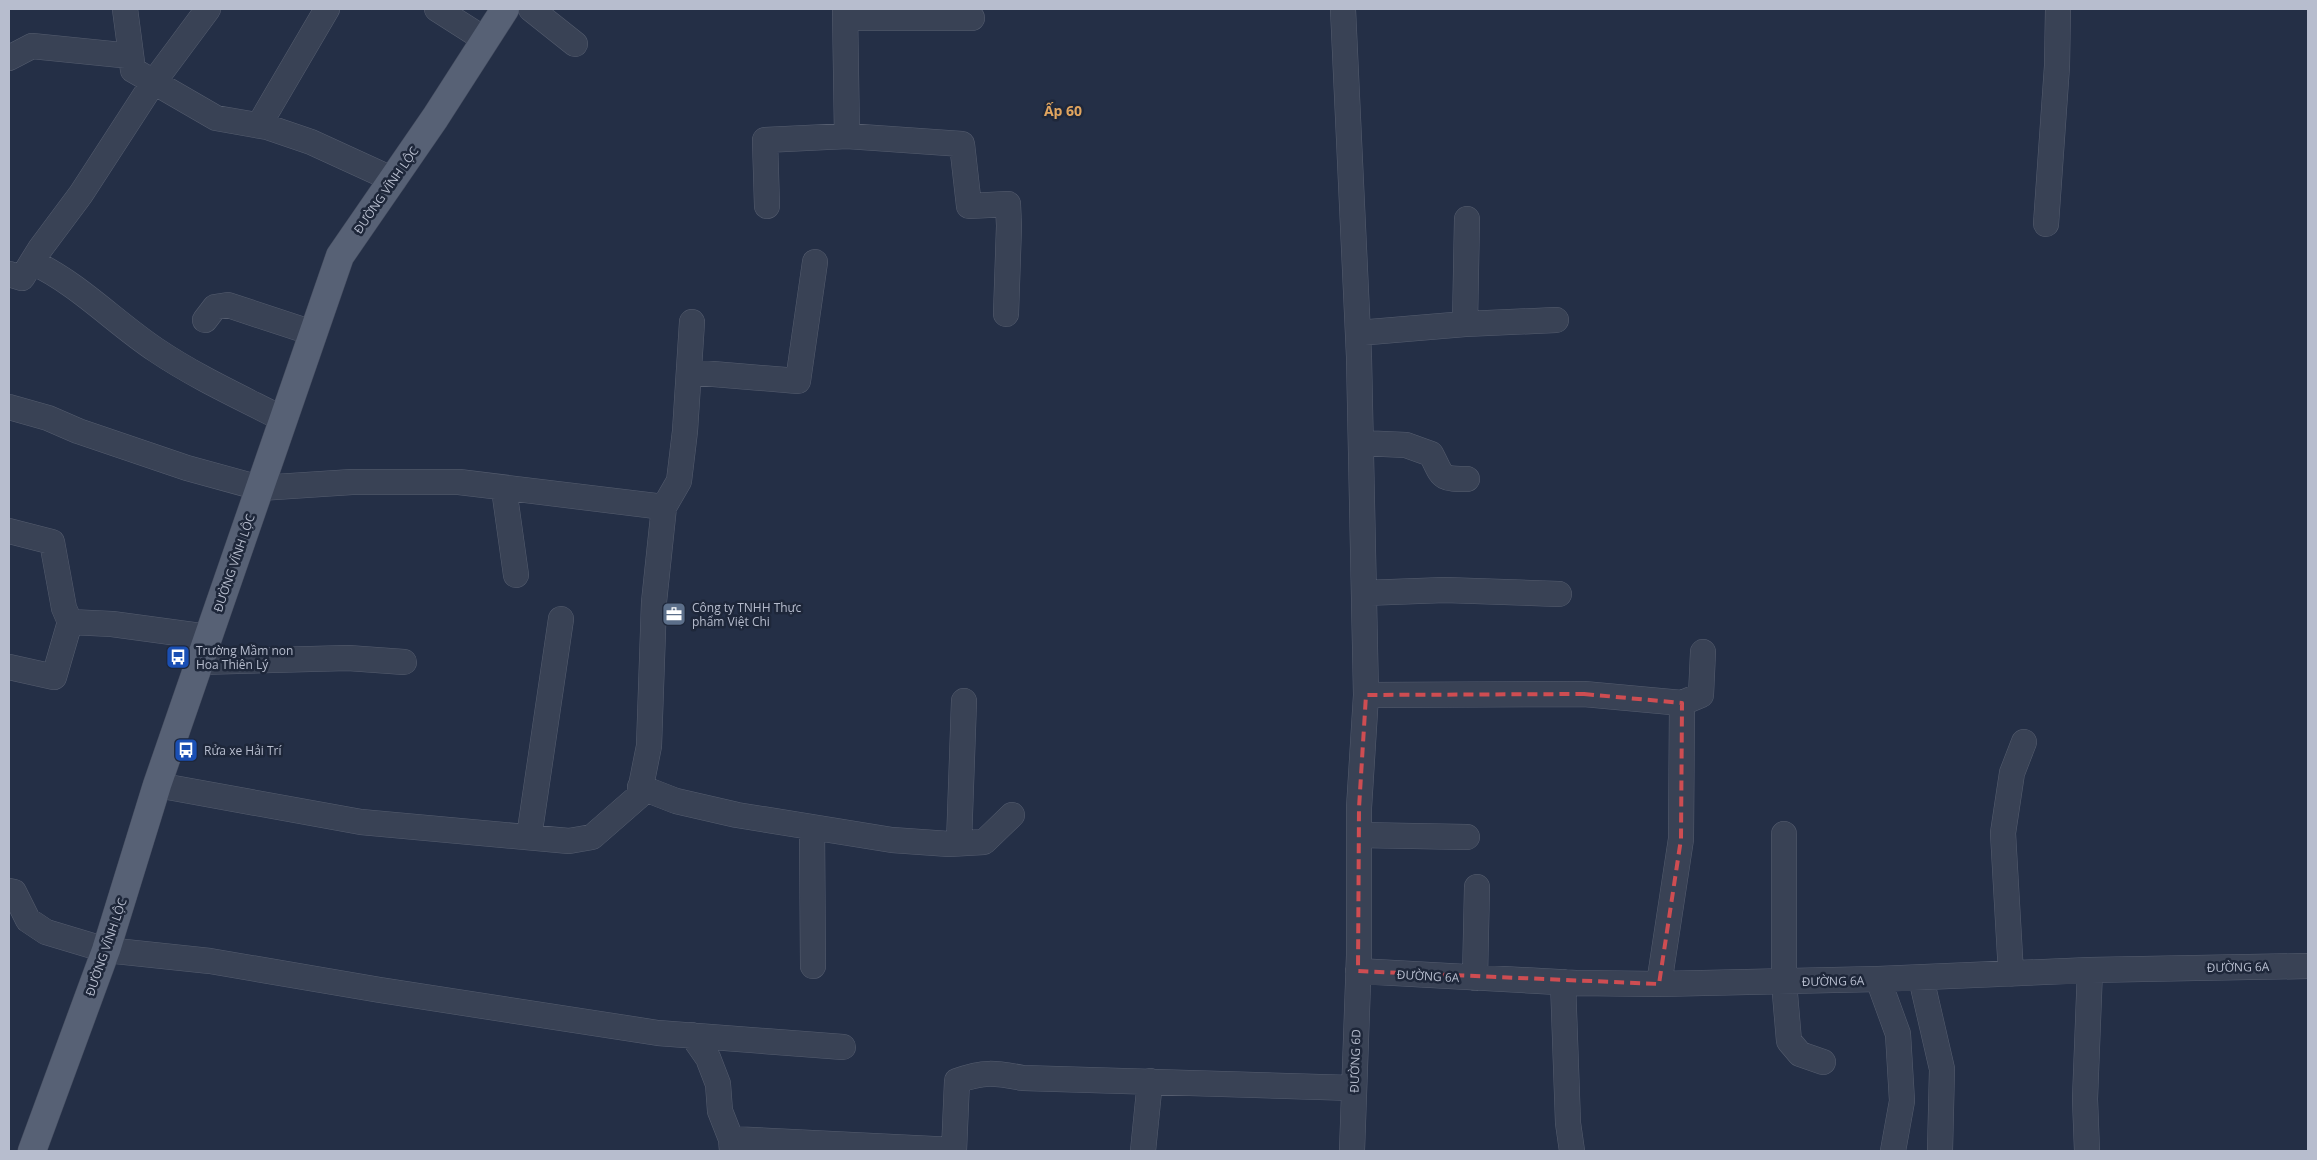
<svg xmlns="http://www.w3.org/2000/svg" width="2317" height="1160" viewBox="0 0 2317 1160" font-family="'Open Sans',sans-serif">
	<rect width="100%" height="100%" fill="#242f46"/>
	<g fill="none" stroke-linecap="round" stroke-linejoin="round">
		<!-- minor casing -->
		<g stroke="#555d6f" stroke-width="26">
			<path id="minor" d="M125,9L133,70L216,118L267,127L311,142L394,180
				M437,9L484,39
				M531,9L575,44
				M845,9L847,136
				M1343,9L1359,357L1366,695L1359,808V955L1352,1151
				M845,18H972
				M9,58L32,46L131,56
				M259,125L327,9
				M767,206L765,140L847,136L962,144L969,206L1008,204L1009,226L1006,314
				M2046,224L2057,66L2058,9
				M32,262C79,284 114,322 156,350C196,377 240,397 283,419
				M9,274L22,278L40,249L81,194L153,83L208,9
				M205,320L215,307L228,305L313,333
				M1465,324L1556,320
				M1358,333L1465,324L1467,219
				M689,372L798,381L815,262
				M9,407L48,418L78,431L187,468L260,488L352,482H459L664,507L654,602L649,746L639,796L592,837L569,841L361,822L157,785
				M1361,443L1406,445L1431,454C1443,477 1439,479 1467,479
				M504,489L516,575
				M664,507L679,481L685,431L692,322
				M9,531L52,542L64,608L70,622
				M1364,593L1445,590L1559,594
				M200,662L348,658L404,662
				M9,667L54,677L70,622L112,624L208,637
				M1366,695L1584,694L1682,703L1681,839L1659,984
				M1682,703L1701,695L1703,652
				M640,787L676,801L737,815L892,840L949,844L984,842L1012,815
				M812,827L813,966
				M1784,834V982L1789,1041L1800,1054L1823,1062
				M1359,835L1467,837
				M529,837L561,619
				M959,843L964,701
				M9,891L14,892L28,920L46,932L106,950L210,961L380,990L658,1033L843,1047
				M1358,971L1576,983L1659,984L1878,979L2090,970L2308,966
				M2011,974L2003,833L2012,773L2024,742
				M1475,978L1477,887
				M1921,978L1942,1069L1940,1151
				M1878,979L1898,1034L1902,1101L1893,1151
				M1563,982L1568,1123L1572,1151
				M692,1035L708,1058L718,1084L720,1111L731,1139L732,1151
				M731,1139L954,1150
				M954,1151L957,1081C984,1071 995,1073 1023,1078L1353,1088
				M1143,1151L1150,1081
				M2087,1151L2085,1099L2090,970"/>
		</g>
		<!-- major casing -->
		<g stroke="#434b5e" stroke-width="29">
			<path id="major" d="M32,1151L106,950L157,785L340,256L435,118L505,9"/>
		</g>
		<!-- minor -->
		<use href="#minor" stroke="#394255" stroke-width="25"/>
		<!-- major -->
		<use href="#major" stroke="#576175" stroke-width="28"/>
	</g>
	<!-- marked area -->
	<path fill="none" stroke="#ce4d52" stroke-width="4" stroke-dasharray="10 6" stroke-linejoin="round" d="M1584,694L1682,703L1681,839L1659,984L1358,971L1359,808L1366,695Z"/>
	<!-- icons -->
	<defs>
		<g id="office-square" transform="scale(1.25)"><rect x="-9" y="-9" width="18" height="18" rx="4" fill="#5c6f8a" stroke="#1e273a"/><path d="M-6-3h4V-5.5h4V-3h4V5H-6ZM-1-4.5V-3h2v-1.5ZM-6 0V1H6V0Z" fill="#fff"/></g>
		<g id="bus-square" transform="scale(1.25)"><rect x="-9" y="-9" width="18" height="18" rx="4" fill="#1a4fb4" stroke="#1e273a"/><path d="M-5-6H5V4H4V6H2V4H-2V6H-4V4H-5ZM-3.5-4V0h7V-4ZM-3.5 1.2v1.5H-2V1.2ZM2 1.2v1.5H3.5V1.2Z" fill="#fff"/></g>
	</defs>
	<g fill-rule="evenodd">
		<use href="#office-square" x="674" y="614"/>
		<use href="#bus-square" x="178" y="657"/>
		<use href="#bus-square" x="186" y="750"/>
	</g>
	<g text-anchor="middle" dominant-baseline="central" stroke-width="5" stroke-linejoin="round" paint-order="stroke">
		<!-- street labels -->
		<g font-size="12" fill="#b7bdce" stroke="#1e273a">
			<text transform="translate(386 190) rotate(-55)">ĐƯỜNG VĨNH LỘC</text>
			<text transform="translate(234 563) rotate(-71)">ĐƯỜNG VĨNH LỘC</text>
			<text transform="translate(106 947) rotate(-71)">ĐƯỜNG VĨNH LỘC</text>
			<text transform="translate(2238 967) rotate(-1)">ĐƯỜNG 6A</text>
			<text transform="translate(1428 976) rotate(3)">ĐƯỜNG 6A</text>
			<text transform="translate(1833 981) rotate(-1)">ĐƯỜNG 6A</text>
			<text transform="translate(1355 1061) rotate(-88)">ĐƯỜNG 6D</text>
		</g>
		<!-- poi labels -->
		<g font-size="12" fill="#b7bdce" stroke="#1e273a" text-anchor="start">
			<text x="692" y="607">Công ty TNHH Thực<tspan x="692" dy="14">phẩm Việt Chi</tspan></text>
			<text x="196" y="650">Trường Mầm non<tspan x="196" dy="14">Hoa Thiên Lý</tspan></text>
			<text x="204" y="750">Rửa xe Hải Trí</text>
		</g>
		<!-- neighbourhood labels -->
		<g font-size="14" font-weight="bold" fill="#e1a55f" stroke="#1e273a">
			<text x="1063" y="110">Ấp 60</text>
		</g>
	</g>
	<!-- border -->
	<rect width="2317" height="1160" fill="none" stroke="#b7bdce" stroke-width="20"/>
</svg>
